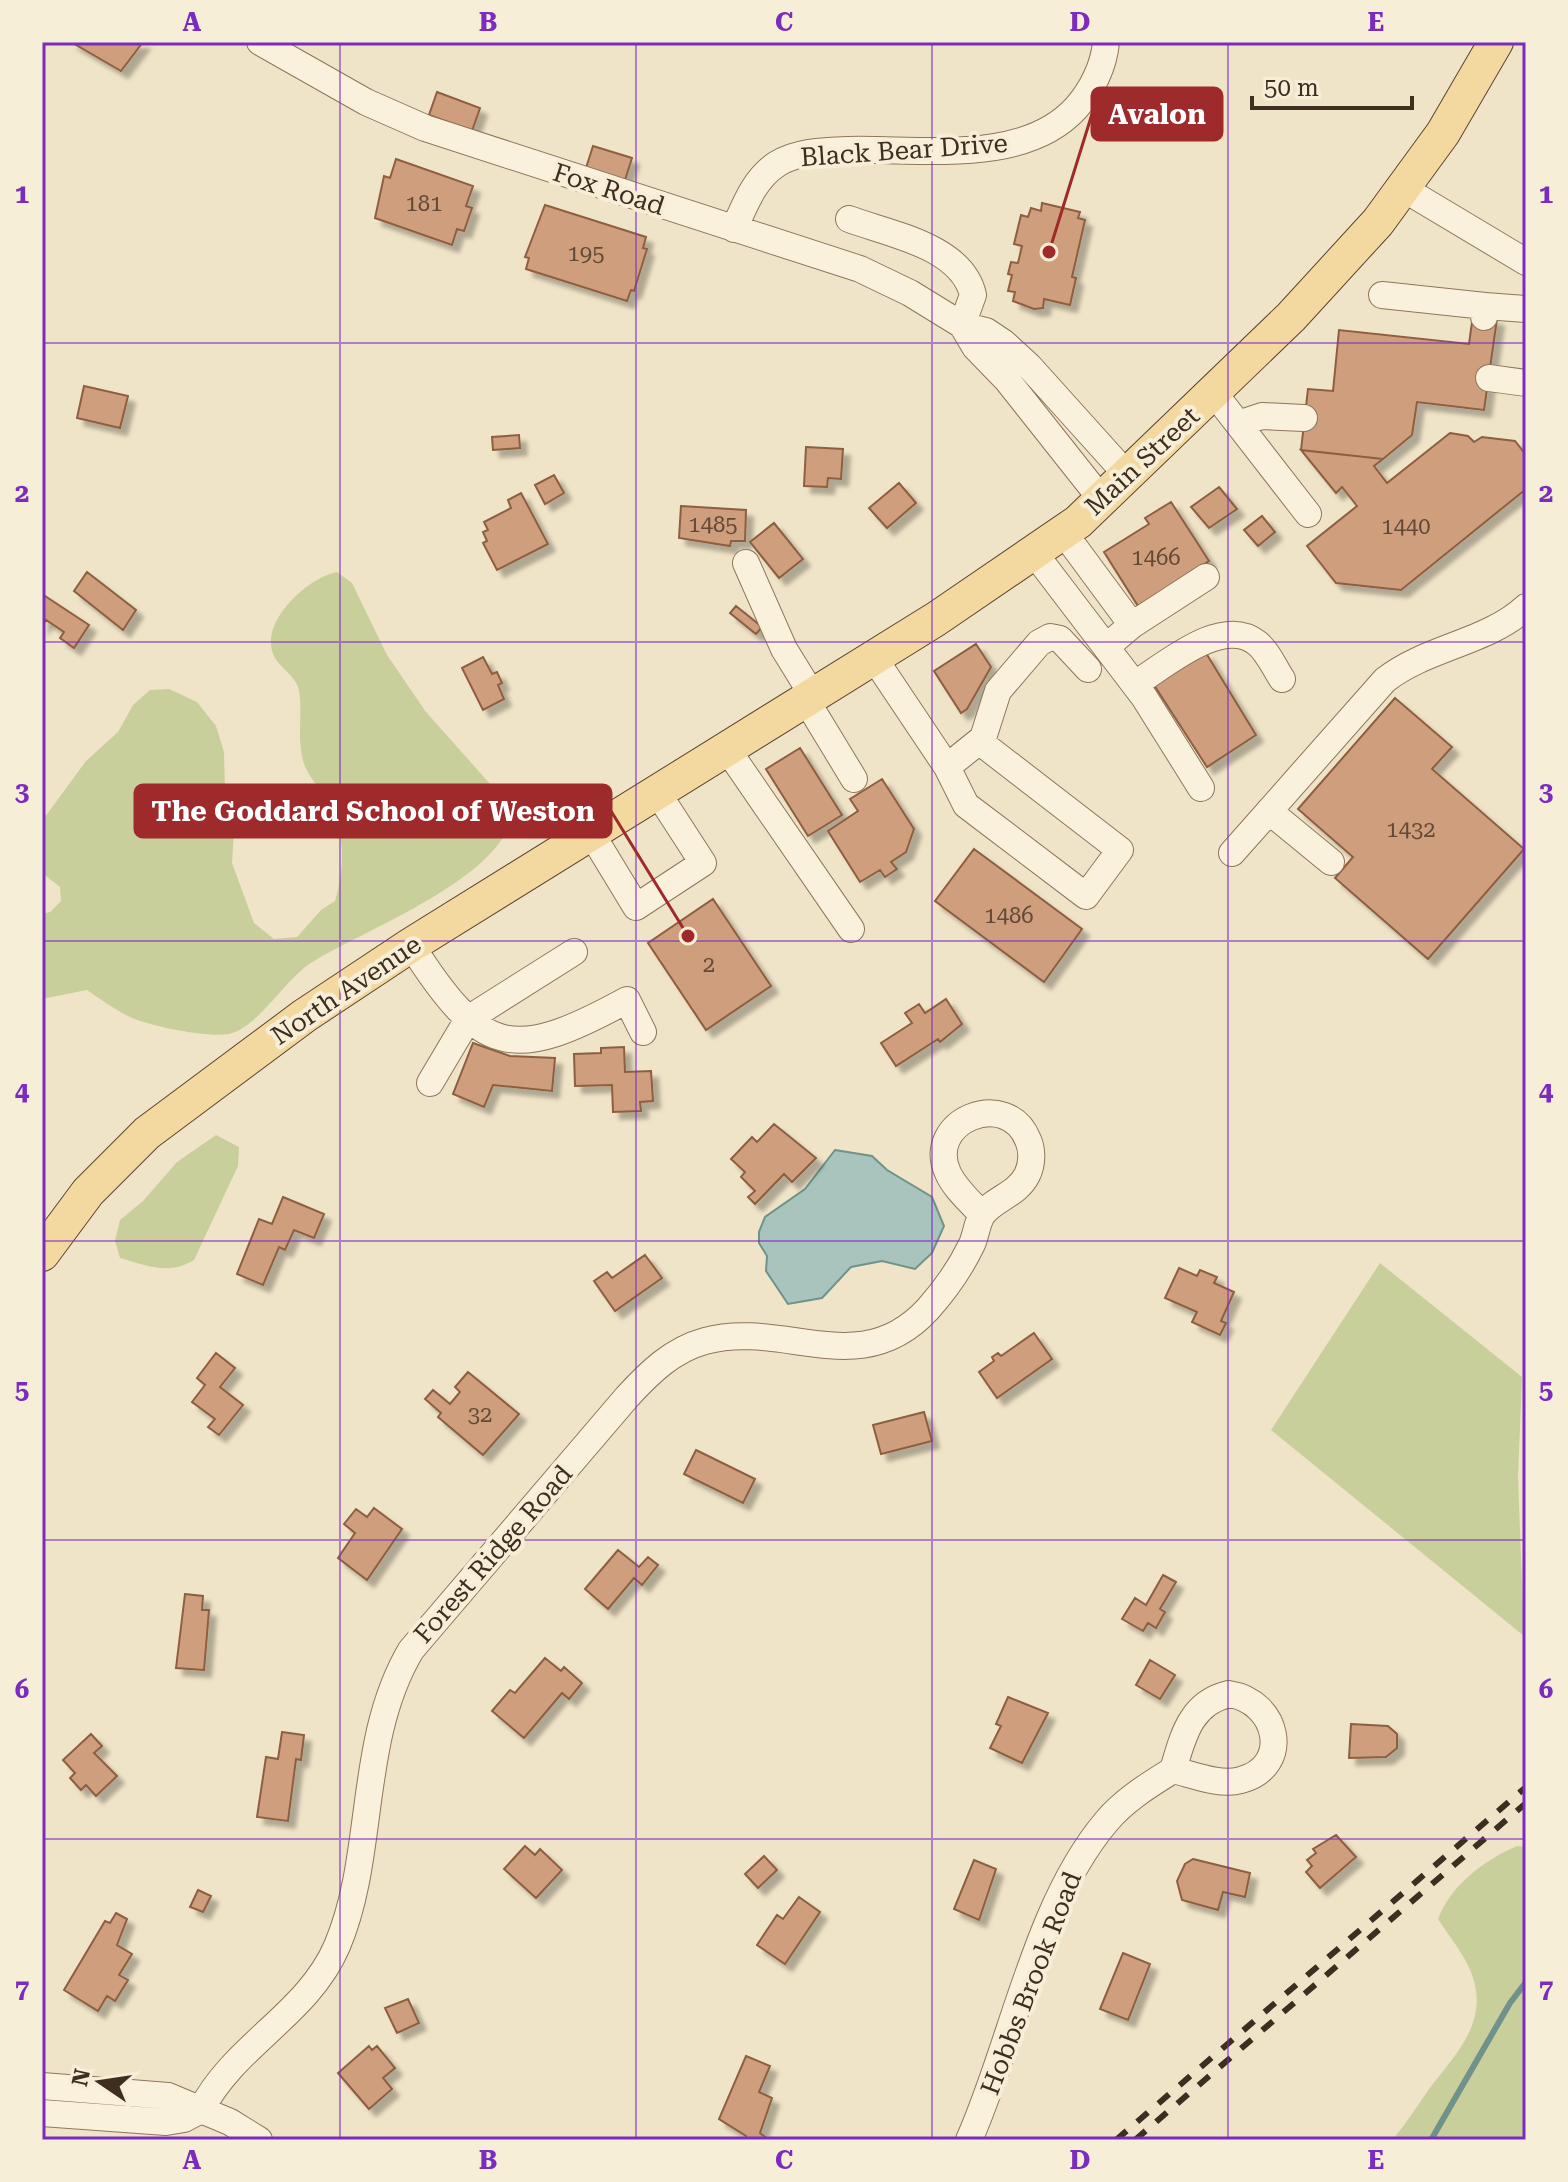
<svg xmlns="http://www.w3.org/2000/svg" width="1568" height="2182" viewBox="0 0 1568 2182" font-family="'Roboto Serif',serif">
	<defs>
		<filter id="shadow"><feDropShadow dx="7" dy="7" stdDeviation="2" flood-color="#0004"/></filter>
	</defs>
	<rect width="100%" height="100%" fill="#f0e4c8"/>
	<!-- green -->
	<path fill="#c9cf9b" d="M337,572L352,583L387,655L426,712L507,803L512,817C498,880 364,930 311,963C285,979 259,1027 229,1034C209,1038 147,1026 128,1016C114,1009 100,999 87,990L42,999V914L50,912L61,901L60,887L42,873V821L86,761L118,732L133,705L150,690L169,689L197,702L216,726L224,752L225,790L235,815L232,863L254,923L274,939L297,937L321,910L335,901C344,871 346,834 330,805C323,792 309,778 304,764C296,739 303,713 299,691C297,677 280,668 274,656C258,623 308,577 337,572Z
		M216,1135L239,1147L238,1166L194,1260C168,1276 146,1265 120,1258L115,1241L120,1220L143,1201L177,1162Z
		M1380,1263L1522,1377L1518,1477L1524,1636L1271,1430Z
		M1517,1846L1526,1847V2140H1392C1406,2124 1417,2106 1429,2089C1450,2061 1482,2030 1476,1991C1473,1964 1452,1941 1438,1919C1450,1886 1484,1860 1517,1846Z"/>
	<!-- water -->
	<path fill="#a9c4bc" stroke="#6f938a" stroke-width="2" d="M835,1150L872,1156L887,1170L932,1197L944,1226L932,1253L915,1269L882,1261L851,1267L822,1298L788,1304L766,1271L767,1256L759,1243V1232L765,1217L805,1189Z"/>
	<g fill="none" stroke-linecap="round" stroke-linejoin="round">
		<!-- stream -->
		<path stroke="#6f938a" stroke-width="6" d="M1431,2140L1510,2003L1526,1982"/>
	</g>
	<!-- building -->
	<path fill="#cf9f7d" stroke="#8d5f41" stroke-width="2" filter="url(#shadow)" d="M71,42H143L121,71Z
		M437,92L480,108L472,131L429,115Z
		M593,146L632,158L625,180L586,168Z
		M396,159L473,186L466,206L472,208L464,231L457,229L452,245L375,218L384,176L390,178Z
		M1042,203L1080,212L1078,218L1085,220L1072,277L1076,278L1070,305L1044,299L1043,308L1034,309L1013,301L1015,292L1008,291L1012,275L1008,274L1011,262L1018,263L1022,246L1014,244L1021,215L1028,217L1031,208L1041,211Z
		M545,205L646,237L643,248L647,249L634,291L631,290L627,301L526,269L529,258L525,257Z
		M1473,315L1497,319L1484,410L1417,402L1412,435L1383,459L1301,450L1308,389L1333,391L1339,330L1469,344Z
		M84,386L128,396L120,428L77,418Z
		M1450,433L1468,436L1474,442L1482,437L1515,441L1526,455V489L1401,590L1336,583L1307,546L1357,506L1342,487L1336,493L1301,450L1383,459L1374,466L1387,483Z
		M519,435L520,448L493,450L492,437Z
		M806,447L843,449L841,479L828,478L827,487L804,486Z
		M554,475L564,493L545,504L535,485Z
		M899,483L916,503L887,528L869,508Z
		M1219,487L1237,509L1209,528L1191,507Z
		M521,493L548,544L497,570L483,543L487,541L483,532L488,530L484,522L511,508L508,500Z
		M1171,502L1209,561L1138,606L1104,552L1149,524L1145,518Z
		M681,506L746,510L745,541H731L730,546L679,538Z
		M1262,516L1275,532L1258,546L1244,530Z
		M774,523L803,559L779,578L750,542Z
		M87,572L136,610L123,630L74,591Z
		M42,594L89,625L74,648L60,638L64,632L46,620L42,626Z
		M736,606L762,627L756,634L730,613Z
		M976,644L991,667L967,709L961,713L934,671Z
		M1206,653L1256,735L1207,767L1154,685Z
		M483,657L492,674L497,672L502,683L498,685L504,699L483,710L462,668Z
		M1395,698L1452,747L1432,769L1524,849L1428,959L1335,878L1353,857L1298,809Z
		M800,748L842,815L808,836L766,769Z
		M882,779L914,829L906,852L891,862L897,869L885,877L880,870L860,882L828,831L858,811L850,799Z
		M974,849L1082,929L1044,982L935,901Z
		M713,899L771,986L706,1030L648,943Z
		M946,999L962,1024L940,1042L938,1039L896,1066L881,1043L912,1023L905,1013L919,1004L925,1013Z
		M473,1043L510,1056L555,1058L552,1091L493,1085L484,1107L453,1094Z
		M624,1047L625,1072L651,1071L653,1101L640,1102L641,1111L613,1112L612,1085L575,1086L574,1054L601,1053V1048Z
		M774,1124L816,1158L792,1182L784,1174L755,1204L748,1197L755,1191L741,1177L745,1172L731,1159L752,1137L757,1142Z
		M283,1197L324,1214L314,1238L294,1230L285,1250L279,1247L263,1285L237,1274L259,1219L272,1224Z
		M645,1255L662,1278L615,1311L594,1281L607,1272L612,1278Z
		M1179,1268L1197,1276L1200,1270L1217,1277L1214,1283L1234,1292L1221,1321L1226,1323L1220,1335L1192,1322L1197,1312L1165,1298Z
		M1034,1333L1052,1359L997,1398L979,1372L994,1361L992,1357L998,1353L1001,1356Z
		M216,1353L235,1368L220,1387L243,1405L219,1435L208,1427L215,1419L192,1402L205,1385L197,1378Z
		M468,1372L519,1414L483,1455L438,1417L441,1413L425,1399L433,1390L450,1404L460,1392L455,1387Z
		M924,1412L932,1441L881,1454L873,1425Z
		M696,1450L755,1479L743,1503L684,1474Z
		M374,1508L402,1529L367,1580L338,1558L355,1533L344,1524L356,1509L367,1517Z
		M618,1550L639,1567L648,1557L658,1565L642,1585L634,1578L608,1609L585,1589Z
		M1163,1575L1176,1582L1160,1609L1165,1612L1156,1628L1148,1623L1143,1631L1122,1619L1135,1598L1146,1605Z
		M185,1594L203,1596L202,1610H209L204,1670L176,1668Z
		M545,1658L561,1671L564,1667L582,1683L569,1699L562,1693L524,1738L492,1711L510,1690L515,1693Z
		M1150,1660L1175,1675L1160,1699L1136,1685Z
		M1008,1697L1048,1713L1022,1763L990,1748L1001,1726L996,1724Z
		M1351,1724L1388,1726L1397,1734V1748L1386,1757L1349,1758Z
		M282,1732L304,1735L301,1760L296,1759L288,1821L257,1817L266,1757L278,1759Z
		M91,1734L102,1746L94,1753L117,1776L96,1796L86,1785L81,1790L70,1778L75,1773L63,1760Z
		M1336,1835L1356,1857L1320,1888L1306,1872L1312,1866L1307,1860L1316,1853L1313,1849Z
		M525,1846L535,1855L540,1849L562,1870L536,1898L504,1869Z
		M764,1856L777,1870L758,1888L745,1874Z
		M1193,1859L1250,1873L1245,1897L1223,1892L1218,1910L1182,1900L1177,1881L1185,1864Z
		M974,1860L996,1869L979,1920L954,1909Z
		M198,1890L211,1896L203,1912L190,1907Z
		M799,1897L820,1912L785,1964L757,1945L777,1915L783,1919Z
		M116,1913L127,1919L117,1945L132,1954L119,1975L128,1980L115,2001L107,1996L98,2011L64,1990L105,1921L110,1923Z
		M1123,1953L1150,1964L1128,2020L1100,2009Z
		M408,1999L419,2023L397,2033L385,2008Z
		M369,2046L372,2050L377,2046L395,2068L383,2078L392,2089L369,2109L338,2073Z
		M746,2056L770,2066L759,2092L772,2098L760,2133L769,2140H745L746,2136L719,2119Z"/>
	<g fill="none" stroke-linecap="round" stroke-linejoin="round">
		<!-- minor casing -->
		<g stroke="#8d765c" stroke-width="28">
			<path id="minor" d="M260,42L366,102L425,128L860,269L910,293L962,325L986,331L1004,343L1029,366L1128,476
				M1404,189L1526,262
				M849,219C889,234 962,246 973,295L962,325
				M734,229C745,205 754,179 777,164C797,151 825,151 848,150C920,148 1023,166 1076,108C1092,90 1104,66 1106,42
				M1382,295L1485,306
				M1484,317L1485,306L1526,309
				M962,325L975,347L1007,380L1102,500
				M1489,378L1526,383
				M1214,393L1308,514
				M1238,424L1262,416L1304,418
				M1064,533L1132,625
				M1035,554L1144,697L1201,788
				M746,563L784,649L813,696
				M1106,647L1132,625L1206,577
				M874,658L947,767L966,805L1086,896L1120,850L980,742
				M1135,684C1166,665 1222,615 1257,643C1268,652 1274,667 1282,679
				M806,700L854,779
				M727,749L851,929
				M947,767L983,738L998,691L1039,643L1050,637L1060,639L1088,669
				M1269,811L1331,862
				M591,833L636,907L703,863L657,792
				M1232,853L1385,680C1427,647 1487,643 1526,607
				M411,945C482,1056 512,1063 627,1000L643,1032
				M430,1083L468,1019L574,952
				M1229,1694C1278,1701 1293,1766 1241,1780C1220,1786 1194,1775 1173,1770C1183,1737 1190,1703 1229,1694Z
				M42,2086L168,2096L230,2122L259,2140
				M201,2110C234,2045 308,2014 337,1946C376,1855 357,1741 411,1650L627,1397C649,1373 672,1350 705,1341C784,1319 860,1383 928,1309C945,1290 961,1267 972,1244C976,1235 977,1223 982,1215C993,1199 1017,1195 1027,1175C1032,1165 1033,1151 1028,1140C1007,1087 924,1121 948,1173C955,1189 971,1202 982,1215
				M42,2113L166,2122L184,2119L201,2110
				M969,2140C1013,2041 1036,1905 1106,1822C1124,1800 1149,1785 1173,1770"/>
		</g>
		<!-- major casing -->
		<g stroke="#5b4430" stroke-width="36">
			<path id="major" d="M42,1254L88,1192L147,1133L304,1016L411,945L936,619L1078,522L1291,317L1378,222L1443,133L1496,42"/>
		</g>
		<!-- minor -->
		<use href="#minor" stroke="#faf1dc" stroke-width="26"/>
		<!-- major -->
		<use href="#major" stroke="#f3d9a0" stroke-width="34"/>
		<!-- rail -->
		<path stroke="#3d2e20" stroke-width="6" stroke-dasharray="14 14" stroke-linecap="butt" d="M1116,2140L1526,1787
			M1135,2140L1526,1803"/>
	</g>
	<!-- grid -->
	<path fill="none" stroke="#7b2cbf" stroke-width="2" stroke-opacity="0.55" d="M340,42V2140M636,42V2140M932,42V2140M1228,42V2140M42,343H1526M42,642H1526M42,941H1526M42,1241H1526M42,1540H1526M42,1839H1526"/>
	<g text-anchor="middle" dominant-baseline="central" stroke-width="8" stroke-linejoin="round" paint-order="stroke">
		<!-- number labels -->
		<g font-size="22" fill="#624a37">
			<text x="424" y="203">181</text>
			<text x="586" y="253">195</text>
			<text x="713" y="524">1485</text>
			<text x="1406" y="526">1440</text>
			<text x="1156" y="557">1466</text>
			<text x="1411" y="829">1432</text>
			<text x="1009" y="915">1486</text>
			<text x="709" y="964">2</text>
			<text x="480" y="1414">32</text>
		</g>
		<!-- street labels -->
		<g font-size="26" fill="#3d2e20" stroke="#f7eed8">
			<text transform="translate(904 150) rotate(-4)">Black Bear Drive</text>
			<text transform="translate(609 189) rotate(18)">Fox Road</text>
			<text transform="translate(1142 461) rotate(-43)">Main Street</text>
			<text transform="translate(346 990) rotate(-34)">North Avenue</text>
			<text transform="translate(493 1554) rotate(-49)">Forest Ridge Road</text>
			<text transform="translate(1031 1983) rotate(-69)">Hobbs Brook Road</text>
		</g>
	</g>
	<!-- callouts -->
	<path fill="none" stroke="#9e2a2b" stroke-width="3" d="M1049 252L1092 114M688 936L611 811"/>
	<g fill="#9e2a2b" stroke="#f7eed8" stroke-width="3">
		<circle cx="1049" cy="252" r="8"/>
		<circle cx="688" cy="936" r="8"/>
	</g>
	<g fill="#9e2a2b" stroke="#9e2a2b" stroke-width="3">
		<rect x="1092" y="88" width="130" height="52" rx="8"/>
		<rect x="135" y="785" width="476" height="52" rx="8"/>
	</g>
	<g font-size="28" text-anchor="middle" font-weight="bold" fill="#fff">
		<text x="1157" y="124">Avalon</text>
		<text x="373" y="821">The Goddard School of Weston</text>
	</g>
	<!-- border -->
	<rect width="1568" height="2182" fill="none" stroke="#f7eed8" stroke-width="88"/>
	<!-- north arrow -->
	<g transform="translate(100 2082) rotate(283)" stroke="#f7eed8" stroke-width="6" paint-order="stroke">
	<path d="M0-6L14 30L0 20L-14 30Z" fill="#3d2e20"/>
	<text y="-12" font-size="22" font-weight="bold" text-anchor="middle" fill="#3d2e20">N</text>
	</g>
	<!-- scale -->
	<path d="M1252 96v12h160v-12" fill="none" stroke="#3d2e20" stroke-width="4"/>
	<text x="1264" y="96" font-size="24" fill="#3d2e20" stroke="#f7eed8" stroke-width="6" paint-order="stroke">50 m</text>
	<rect x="44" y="44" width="1480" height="2094" fill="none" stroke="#7b2cbf" stroke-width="3"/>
	<g font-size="26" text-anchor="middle" font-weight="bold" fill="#7b2cbf">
		<text x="192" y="31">A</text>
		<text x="488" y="31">B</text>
		<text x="784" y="31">C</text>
		<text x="1080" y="31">D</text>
		<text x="1376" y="31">E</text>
		<text x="22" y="203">1</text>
		<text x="1546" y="203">1</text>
		<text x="22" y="502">2</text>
		<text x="1546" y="502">2</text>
		<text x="22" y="801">3</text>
		<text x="1546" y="801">3</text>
		<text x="22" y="1100">4</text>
		<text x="1546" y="1100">4</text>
		<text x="22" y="1399">5</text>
		<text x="1546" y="1399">5</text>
		<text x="22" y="1698">6</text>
		<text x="1546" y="1698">6</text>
		<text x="22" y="1998">7</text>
		<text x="1546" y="1998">7</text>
		<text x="192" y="2169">A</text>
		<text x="488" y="2169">B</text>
		<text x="784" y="2169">C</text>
		<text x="1080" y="2169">D</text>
		<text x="1376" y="2169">E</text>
	</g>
</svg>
